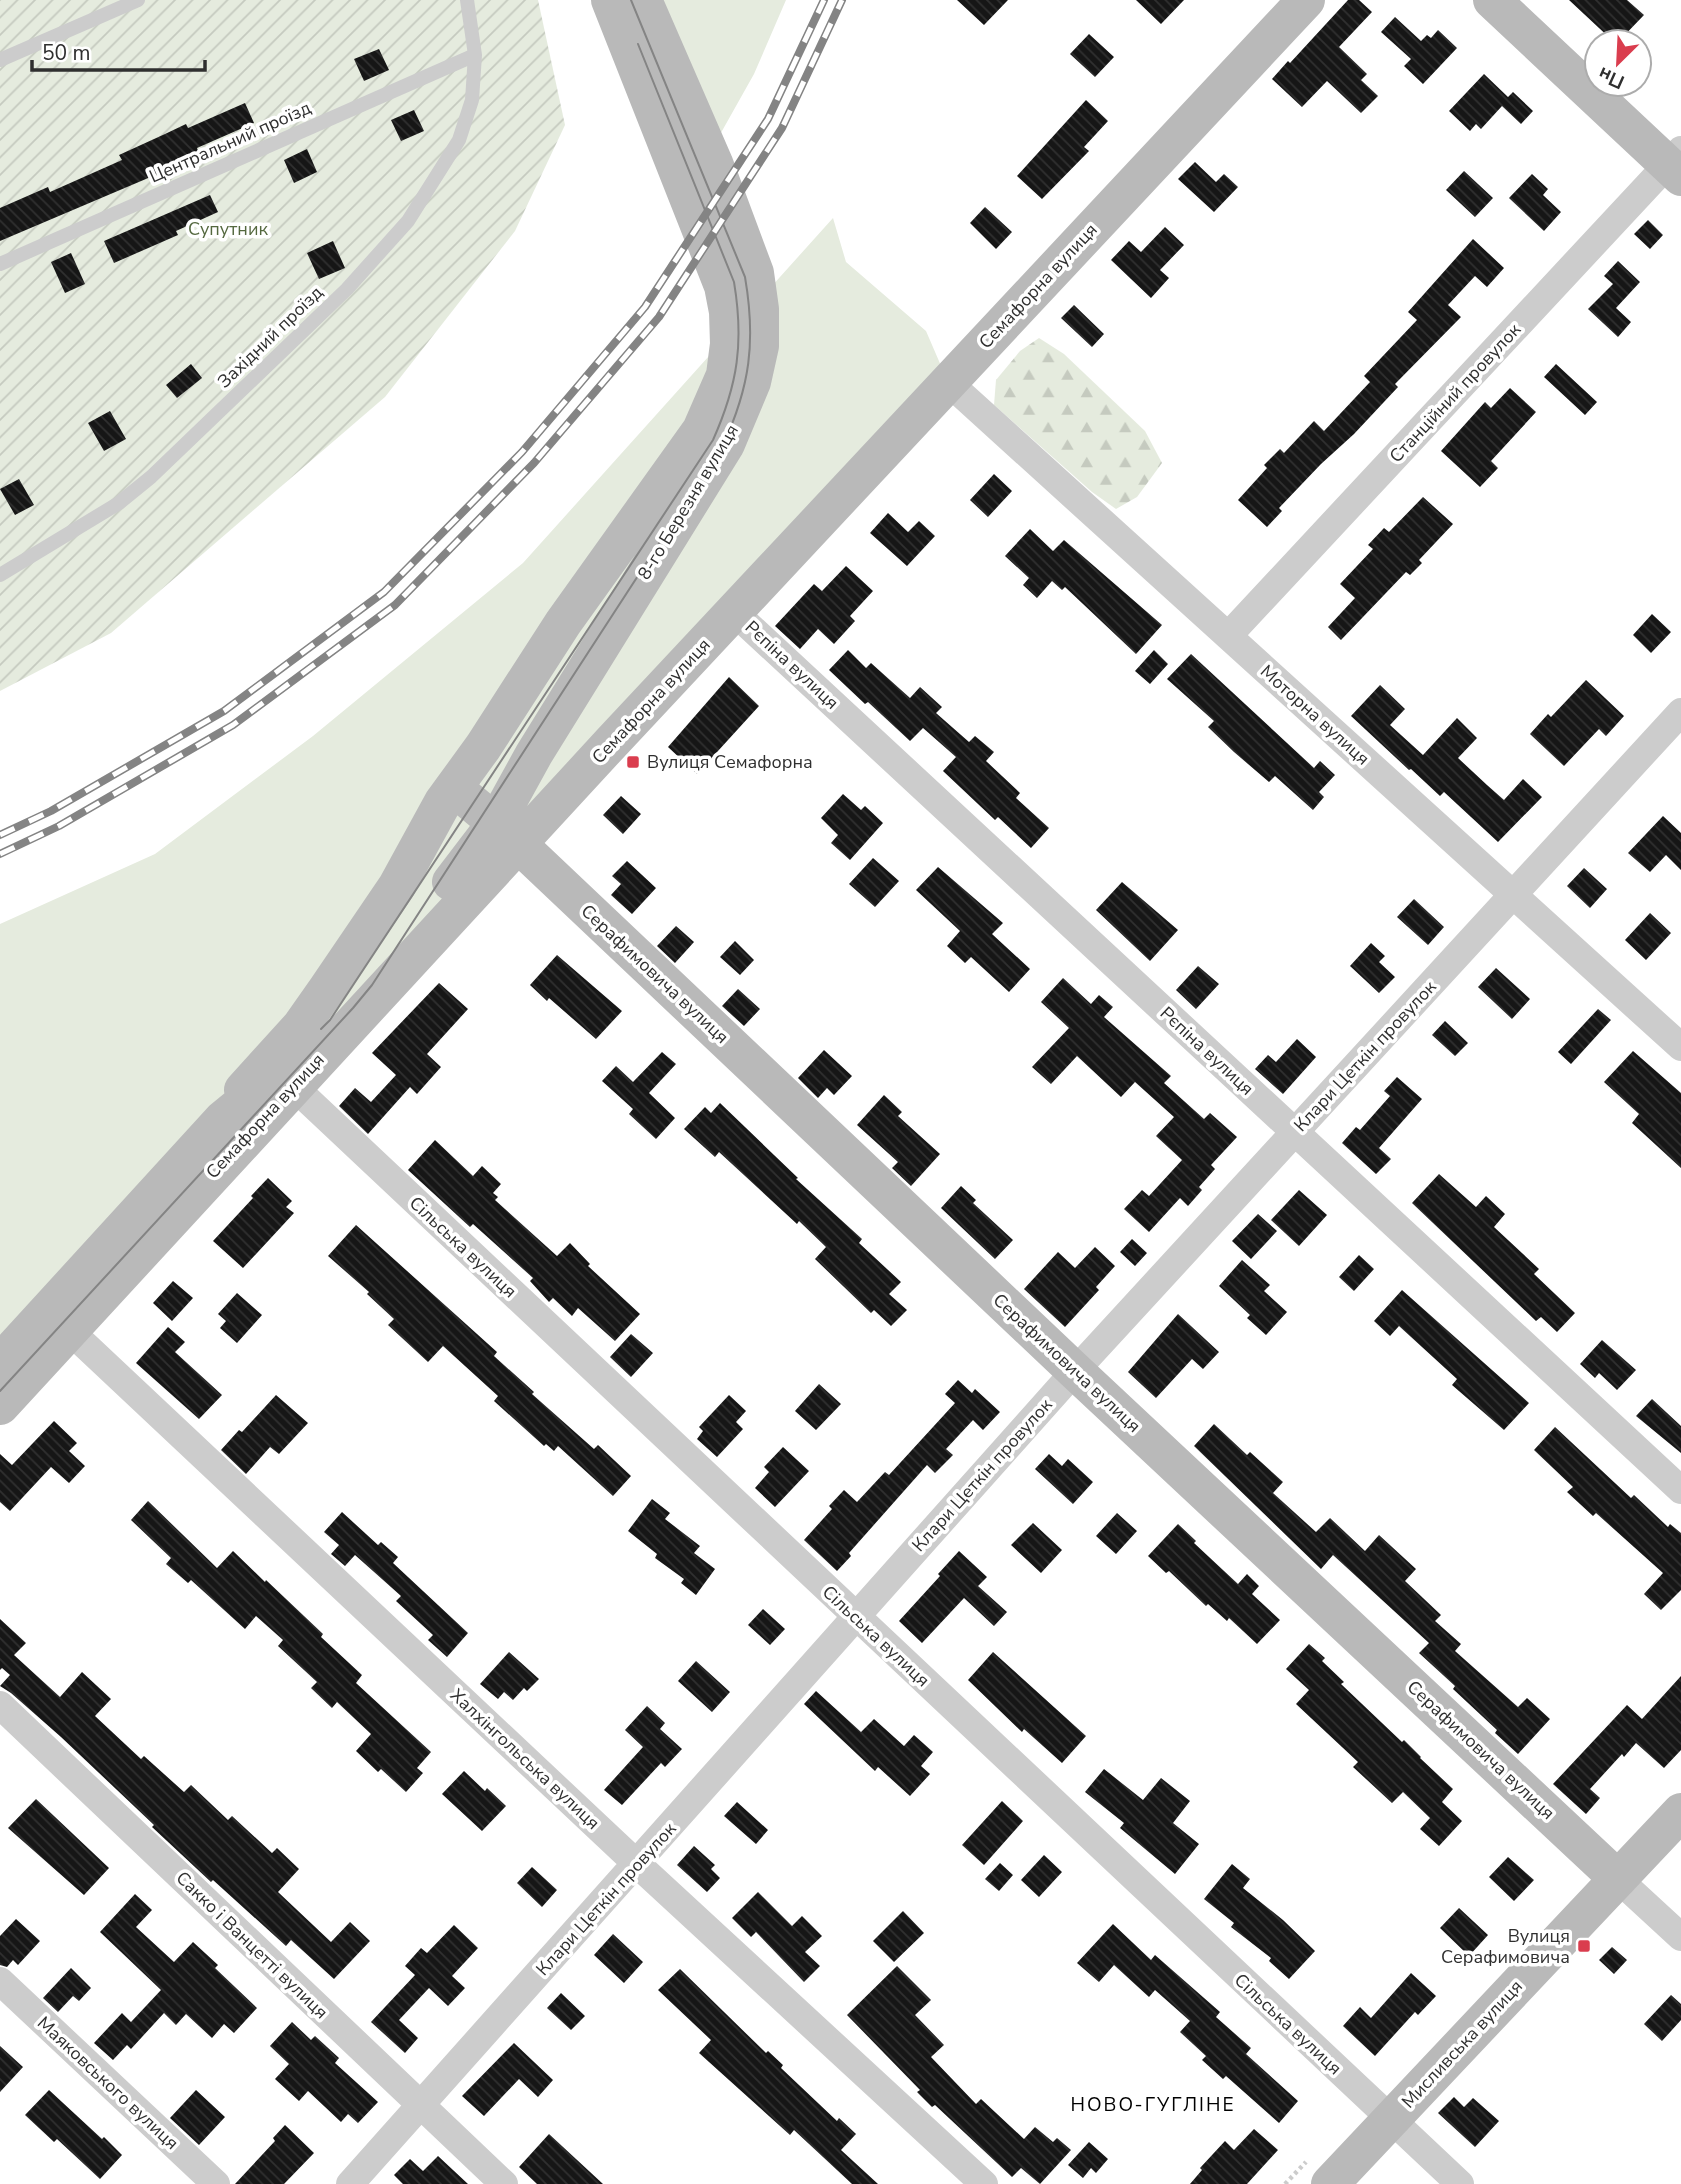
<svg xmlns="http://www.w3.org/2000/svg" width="1681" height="2184" viewBox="0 0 1681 2184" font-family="'Nunito Sans',sans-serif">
	<defs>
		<pattern id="forest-firs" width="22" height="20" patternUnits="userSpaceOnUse" patternTransform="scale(1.75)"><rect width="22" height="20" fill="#e5ebde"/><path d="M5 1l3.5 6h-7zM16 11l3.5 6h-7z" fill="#c5cabf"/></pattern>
		<pattern id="garden-furrows" width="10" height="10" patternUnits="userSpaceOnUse" patternTransform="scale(1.75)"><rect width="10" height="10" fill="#e5ebde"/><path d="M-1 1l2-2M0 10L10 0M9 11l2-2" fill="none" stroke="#c5cabf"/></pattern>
		<pattern id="building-back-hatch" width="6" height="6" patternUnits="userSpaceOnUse" patternTransform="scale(1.75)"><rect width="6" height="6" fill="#161616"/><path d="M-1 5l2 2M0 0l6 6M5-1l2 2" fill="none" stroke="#303030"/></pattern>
	</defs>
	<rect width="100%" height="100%" fill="#fff"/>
	<!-- grass -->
	<path fill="#e5ebde" d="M652,0H786L754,74L713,147Z
		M833,218L846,262L926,331L948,382L0,1422V924L155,854L313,736L523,563Z"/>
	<!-- forest -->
	<path fill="url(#forest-firs)" d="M1039,338L1064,354L1145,431L1162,463L1137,497L1116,509L1092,492L994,405L996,380L1020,351Z"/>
	<!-- garden -->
	<path fill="url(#garden-furrows)" d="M0,0H538L565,125L515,231L385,397L111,633L0,691Z"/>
	<!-- building -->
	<path fill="url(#building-back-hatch)" d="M957,0H1008L984,25Z
		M1136,0H1184L1161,24Z
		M1348,0H1359L1372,12L1339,47L1367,74L1361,80L1378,96L1361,113L1327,81L1302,107L1272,79L1288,61L1290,63Z
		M1569,0H1627L1644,15L1618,42H1614Z
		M1395,17L1421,41L1427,35L1431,38L1438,30L1457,48L1423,84L1404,66L1411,59L1381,32Z
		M1089,34L1114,57L1095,77L1070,54Z
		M379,49L389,70L364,81L354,59Z
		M1484,74L1508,97L1513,92L1533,111L1521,124L1502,106L1481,129L1476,124L1470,131L1449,111Z
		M1086,100L1108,121L1084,147L1089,151L1042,199L1017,176Z
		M245,103L254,123L197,148L200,156L0,241V208L48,187L50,192L122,160L119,155L165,134L186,124L188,128Z
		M414,110L424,131L401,141L391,120Z
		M307,149L317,172L294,183L284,160Z
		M1195,162L1216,182L1224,174L1238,187L1214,212L1178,179Z
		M1464,171L1493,198L1475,217L1446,190Z
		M1532,174L1548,189L1543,195L1561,212L1544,231L1509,198Z
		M210,195L218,212L176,231L178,235L114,263L104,241Z
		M985,207L1012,232L996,249L970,223Z
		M1648,220L1663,235L1650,249L1634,234Z
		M1165,227L1184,245L1160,270L1169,278L1151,298L1111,260L1129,241L1141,252Z
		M1473,239L1504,268L1487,287L1475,276L1448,305L1461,317L1395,384L1398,387L1354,434L1321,464L1279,508L1282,511L1267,527L1238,500L1267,468L1264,465L1280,449L1284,453L1314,421L1324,431L1370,382L1364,376L1417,320L1408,312Z
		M333,241L345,268L319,279L307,253Z
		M71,253L85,284L65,293L51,262Z
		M1618,261L1640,282L1616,308L1631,322L1618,337L1588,309L1613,284L1604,276Z
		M1074,305L1104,334L1092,347L1061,318Z
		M191,364L202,378L177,398L166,385Z
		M1556,364L1597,402L1585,415L1544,377Z
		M1510,388L1536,412L1491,461L1498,468L1480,487L1441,451L1485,402L1491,408Z
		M110,411L126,439L104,451L88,423Z
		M994,474L1012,491L988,517L970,500Z
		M19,479L34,505L15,515L0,489Z
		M1423,497L1453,524L1419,560L1422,563L1410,575L1406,572L1341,640L1328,627L1355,598L1340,584L1373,549L1368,545L1384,528L1389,532Z
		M888,513L908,532L919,521L935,536L907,566L870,533Z
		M1030,529L1053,551L1064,540L1162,625L1136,654L1065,587L1062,590L1052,581L1037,598L1023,585L1029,578L1005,556Z
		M846,566L873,591L850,616L855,621L834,644L818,629L800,649L775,626L814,584L822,591Z
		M1652,614L1671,632L1651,653L1633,635Z
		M848,650L866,668L871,663L910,698L920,687L942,707L936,713L969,742L975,736L994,752L986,761L1020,793L1016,798L1049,828L1031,848L998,817L995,820L943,771L956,757L923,728L910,741L868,702L865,704L829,670Z
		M1154,650L1168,664L1150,684L1135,671Z
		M1191,654L1314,768L1320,761L1335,775L1319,792L1324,797L1313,810L1275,776L1269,782L1234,752L1208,727L1214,721L1167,679Z
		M729,677L759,706L697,774L668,747Z
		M1586,680L1624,716L1606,736L1599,729L1564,766L1530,734L1548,714L1551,717Z
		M1380,685L1405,709L1390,725L1423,755L1457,718L1477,738L1458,758L1487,785L1504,800L1523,779L1542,797L1498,842L1444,792L1440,796L1411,769L1409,770L1351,716Z
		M843,794L861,810L865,806L883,823L850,860L831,843L838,835L821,818Z
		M621,796L641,814L623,834L603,815Z
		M1663,816L1681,833V870L1666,855L1650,872L1628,853Z
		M873,858L899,881L875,907L849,884Z
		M627,861L656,888L632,914L611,895L621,884L612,876Z
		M938,867L1003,923L992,934L1030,969L1009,992L971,957L965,963L947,946L960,931L916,890Z
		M1584,868L1607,889L1590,908L1567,886Z
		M1122,882L1178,930L1150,961L1096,910Z
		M1414,899L1444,927L1428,945L1397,917Z
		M1650,913L1671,933L1646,960L1625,940Z
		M676,926L694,942L675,963L657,946Z
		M735,941L754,960L740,975L720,957Z
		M1371,943L1385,956L1379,962L1395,977L1379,993L1350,966Z
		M557,955L622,1011L596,1039L549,998L547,1001L530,985Z
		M1198,966L1219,984L1196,1009L1176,990Z
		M1496,968L1530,999L1512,1019L1478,987Z
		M1063,978L1091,1004L1099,995L1113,1007L1104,1017L1171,1076L1164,1083L1204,1119L1210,1113L1237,1137L1211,1165L1215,1169L1199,1187L1202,1190L1188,1206L1180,1198L1149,1232L1124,1209L1142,1190L1149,1196L1182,1160L1156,1136L1174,1117L1135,1082L1121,1097L1077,1056L1051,1084L1032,1067L1069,1028L1041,1002Z
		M439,983L468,1009L427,1054L441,1067L417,1094L410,1087L368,1134L339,1106L355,1088L371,1102L396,1075L372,1053Z
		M738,989L760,1009L744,1026L722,1006Z
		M1598,1009L1611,1020L1571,1064L1558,1052Z
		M1445,1021L1468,1043L1455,1056L1432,1035Z
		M1297,1039L1316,1057L1283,1094L1255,1069L1268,1055L1276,1062Z
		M824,1050L852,1076L834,1095L827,1088L818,1098L798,1078Z
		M1633,1051L1681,1093V1168L1632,1123L1639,1114L1604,1082Z
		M662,1052L676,1064L649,1093L675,1118L656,1139L629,1114L633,1109L602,1081L616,1066L633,1082Z
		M1397,1077L1422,1099L1379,1148L1391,1159L1376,1174L1342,1143L1356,1127L1360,1130L1390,1096L1384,1091Z
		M884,1095L902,1112L898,1116L940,1154L911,1186L892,1168L898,1162L857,1125Z
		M720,1103L798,1178L796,1179L862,1239L859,1243L901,1282L889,1294L907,1310L891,1326L874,1310L871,1313L815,1259L826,1247L799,1221L797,1224L719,1152L715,1157L684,1129L705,1107L711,1113Z
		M435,1140L473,1176L482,1166L501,1184L493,1193L498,1197L495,1200L557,1256L570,1243L590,1264L588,1266L640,1314L615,1341L578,1308L572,1316L553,1298L549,1302L530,1281L533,1278L473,1224L470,1227L408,1170Z
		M1439,1174L1476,1207L1486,1196L1505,1214L1494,1227L1539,1269L1534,1274L1575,1313L1557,1332L1541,1317L1536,1321L1412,1203Z
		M268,1178L292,1201L286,1207L294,1213L243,1268L213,1241L253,1198L251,1196Z
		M961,1186L976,1200L973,1203L1013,1240L995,1259L941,1208Z
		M1299,1190L1327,1215L1299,1246L1271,1220Z
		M1258,1214L1277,1231L1251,1259L1232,1241Z
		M356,1225L497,1352L494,1356L534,1392L532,1394L594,1449L598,1445L631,1476L613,1496L558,1446L554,1451L546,1444L544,1446L494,1401L498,1396L443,1346L428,1362L388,1325L394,1319L367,1294L369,1292L328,1256Z
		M1132,1239L1147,1253L1135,1266L1120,1252Z
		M1095,1247L1115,1266L1096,1287L1099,1290L1065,1327L1024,1289L1058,1252L1075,1268Z
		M1359,1255L1374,1269L1354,1291L1339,1277Z
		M1242,1260L1270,1285L1264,1291L1287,1312L1266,1335L1247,1318L1250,1315L1219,1286Z
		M173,1281L193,1298L172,1321L153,1303Z
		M1402,1290L1529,1403L1504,1430L1452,1385L1457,1379L1399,1326L1390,1336L1374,1321Z
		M237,1293L262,1315L237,1343L220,1328L226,1321L218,1314Z
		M1178,1314L1219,1352L1203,1369L1192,1359L1156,1398L1128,1372Z
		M168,1327L185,1342L175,1352L222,1395L199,1419L136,1363Z
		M631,1334L653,1353L631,1377L610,1357Z
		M1602,1340L1636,1370L1617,1390L1599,1373L1595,1378L1580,1364Z
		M958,1380L972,1393L975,1389L1000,1412L983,1430L973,1420L946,1449L953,1455L935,1473L927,1465L849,1553L851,1556L837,1571L804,1540L832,1509L829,1506L844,1490L857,1502L885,1472L889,1475L955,1403L945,1394Z
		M819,1384L841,1404L816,1430L795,1411Z
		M276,1395L308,1423L279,1454L270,1447L246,1474L221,1450L239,1430L242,1432Z
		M729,1395L746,1411L736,1422L743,1429L717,1457L697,1439L703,1431L699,1427Z
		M1652,1399L1681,1426V1453L1636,1416Z
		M54,1421L77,1443L69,1451L85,1466L69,1483L51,1467L10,1511L0,1502V1454L12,1465Z
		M1214,1424L1247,1455L1250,1452L1283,1482L1273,1493L1316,1532L1330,1518L1365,1551L1379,1535L1416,1569L1405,1581L1441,1615L1435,1621L1461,1644L1455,1651L1518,1707L1527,1698L1550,1719L1518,1754L1495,1733L1497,1730L1453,1689L1455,1686L1419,1653L1429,1643L1333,1555L1321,1569L1194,1446Z
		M1555,1427L1631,1498L1634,1495L1668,1527L1670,1524L1681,1533V1590L1661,1610L1644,1594L1663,1573L1596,1513L1593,1516L1567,1492L1573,1487L1534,1450Z
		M783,1447L809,1471L775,1507L755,1488L769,1472L764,1467Z
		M1049,1454L1062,1466L1068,1459L1093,1482L1073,1504L1035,1469Z
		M652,1499L670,1513L665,1519L700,1546L694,1553L715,1569L696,1595L681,1583L684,1579L655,1558L657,1554L628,1531Z
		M148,1501L217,1568L233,1551L265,1582L266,1580L323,1634L321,1637L362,1675L356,1683L431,1752L417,1768L423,1773L406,1792L381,1769L378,1772L356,1751L371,1734L337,1702L332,1708L311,1688L317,1682L278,1646L283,1640L256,1616L245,1629L191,1580L188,1583L166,1564L171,1558L131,1520Z
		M342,1512L378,1545L381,1542L398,1557L393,1563L468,1633L447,1657L428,1640L433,1635L396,1601L401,1596L355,1555L345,1566L331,1554L339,1545L324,1532Z
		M1117,1513L1137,1531L1116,1554L1096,1536Z
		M1033,1523L1062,1550L1041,1573L1011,1545Z
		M1178,1524L1196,1541L1194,1543L1238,1584L1247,1574L1259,1586L1252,1594L1280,1620L1257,1644L1229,1618L1227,1621L1208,1604L1206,1606L1169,1571L1166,1573L1148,1556Z
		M959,1551L987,1577L978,1586L1007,1612L994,1626L964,1598L922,1643L899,1621L940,1576L938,1574Z
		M763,1609L785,1629L770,1645L748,1625Z
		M0,1619L26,1643L14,1655L60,1697L82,1672L111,1699L95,1716L141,1759L144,1756L184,1792L191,1785L228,1820L232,1816L272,1853L277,1848L299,1869L278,1892L331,1942L350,1922L370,1941L334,1979L291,1940L286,1946L213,1880L211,1882L152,1827L154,1825L61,1737L11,1693L0,1686L10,1675L2,1668L0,1670Z
		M1309,1644L1325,1658L1322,1661L1344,1682L1341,1684L1402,1742L1404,1740L1421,1757L1420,1758L1453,1789L1442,1802L1462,1821L1439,1846L1420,1829L1430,1818L1403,1792L1392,1803L1353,1767L1358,1762L1296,1704L1309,1690L1286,1669Z
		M509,1652L539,1679L527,1691L524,1688L513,1700L504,1692L498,1699L480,1684Z
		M993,1652L1086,1736L1062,1763L1024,1729L1022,1732L968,1680Z
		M696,1661L730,1692L712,1712L678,1681Z
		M1681,1676V1750L1664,1768L1636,1743L1624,1757L1622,1754L1590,1789L1600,1798L1586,1814L1553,1784L1627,1705L1642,1719Z
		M816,1691L861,1732L874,1719L904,1746L914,1735L933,1752L921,1766L930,1774L910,1796L878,1767L875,1771L804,1704Z
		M647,1706L665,1723L660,1729L682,1749L665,1767L661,1763L622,1805L604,1790L643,1747L625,1730Z
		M1104,1769L1143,1800L1161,1778L1190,1801L1173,1823L1199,1844L1175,1874L1120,1828L1124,1823L1085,1792Z
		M464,1771L485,1791L487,1788L506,1806L482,1831L442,1794Z
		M36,1799L109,1868L84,1895L8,1828Z
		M1002,1801L1023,1821L984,1865L962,1845Z
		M737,1802L768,1830L756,1844L724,1816Z
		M694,1846L715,1865L711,1869L720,1878L707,1892L677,1865Z
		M1044,1855L1062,1872L1039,1897L1021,1880Z
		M1508,1857L1534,1880L1514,1901L1489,1877Z
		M1000,1863L1013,1875L999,1891L985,1879Z
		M1232,1864L1250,1879L1243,1888L1283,1920L1315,1951L1289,1979L1269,1961L1271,1958L1231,1927L1234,1923L1204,1899Z
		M532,1867L557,1890L542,1907L517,1883Z
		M758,1892L792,1926L802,1916L822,1936L805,1952L820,1966L804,1982L756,1932L751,1937L732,1918Z
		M135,1894L152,1910L136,1927L174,1962L193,1942L218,1965L215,1968L257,2008L234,2033L224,2024L212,2038L186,2014L176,2025L164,2013L131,2049L127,2045L113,2060L94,2043L122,2013L131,2022L161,1990L100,1932Z
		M1459,1908L1488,1935L1469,1956L1440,1928Z
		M903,1911L924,1933L894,1962L873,1941Z
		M16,1919L40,1941L18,1965L13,1960L7,1967L0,1965V1936Z
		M1113,1924L1151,1960L1155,1955L1220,2012L1216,2017L1251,2048L1246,2054L1298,2101L1279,2123L1226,2076L1223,2079L1202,2060L1206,2056L1180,2032L1190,2021L1155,1990L1149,1997L1114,1965L1099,1982L1077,1963Z
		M454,1925L478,1948L452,1976L465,1988L448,2006L429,1988L399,2020L418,2038L405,2053L371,2022L415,1975L405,1966L421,1948L427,1953Z
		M613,1934L643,1962L624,1983L594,1955Z
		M1612,1947L1627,1960L1614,1974L1599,1960Z
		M897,1966L931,2000L915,2015L944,2045L931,2057L976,2104L981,2099L1024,2139L1035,2127L1053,2142L1057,2138L1071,2150L1040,2184L1021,2168L1012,2177L935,2105L932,2107L917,2092L920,2090L847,2015Z
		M71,1968L91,1988L79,2001L73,1996L58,2012L43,1998Z
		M680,1969L766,2053L768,2051L783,2065L781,2068L837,2121L839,2118L856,2134L841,2150L878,2184H852L794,2130L790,2135L699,2053L711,2040L658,1990Z
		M1411,1973L1436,1996L1418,2015L1415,2012L1375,2056L1343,2026L1360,2007L1371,2018Z
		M561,1993L585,2016L571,2030L547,2008Z
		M1671,1995L1681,2004V2020L1662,2041L1644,2024Z
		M292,2022L311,2040L315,2036L339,2058L335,2063L378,2102L358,2123L348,2114L341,2122L308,2091L299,2101L275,2079L289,2064L270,2046Z
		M514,2043L553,2080L538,2097L519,2079L484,2116L462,2096Z
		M0,2046L23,2067L0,2092Z
		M49,2090L102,2139L104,2137L122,2155L100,2179L57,2139L54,2142L25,2115Z
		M196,2090L225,2117L199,2145L170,2118Z
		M1454,2097L1464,2107L1473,2098L1499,2121L1475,2147L1438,2113Z
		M285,2125L314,2153L284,2184H235L275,2141L273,2138Z
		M1254,2129L1278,2150L1247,2184H1190L1202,2170L1200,2168L1225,2141L1234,2150Z
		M549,2134L603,2184H537L519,2167Z
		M1089,2142L1108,2159L1096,2173L1091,2168L1083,2178L1068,2165Z
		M438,2156L468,2184H403L394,2175L410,2159L423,2171Z"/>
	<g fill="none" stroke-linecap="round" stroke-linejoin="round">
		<!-- path -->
		<path stroke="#ccc" stroke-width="4.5" stroke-dasharray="3.5 3.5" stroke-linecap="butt" d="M1285,2184L1306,2162"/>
		<!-- lane -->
		<path stroke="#ccc" stroke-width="14" d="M0,60L138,0
			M0,264L475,55
			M0,575L119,503L151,477L347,289L408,221L459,140L472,100L475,55L467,0"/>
		<!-- street -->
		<path stroke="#ccc" stroke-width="28" d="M948,382L1681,1047
			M734,612L1681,1490
			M1228,636L1681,150
			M293,1086L1460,2184
			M69,1330L637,1864L984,2184
			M0,1705L504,2184
			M1618,1879L1681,1937
			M0,1981L216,2184
			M350,2184L1075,1371L1681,712"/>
		<!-- secondary -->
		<path stroke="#b9b9b9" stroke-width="38" d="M1492,0L1681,177
			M454,788L496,823L1075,1371L1618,1879
			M451,882L496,823L534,754L726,444L752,382L760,346V309L755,273L714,163L643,0
			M243,1090L301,1026L327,989L397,886L443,802L483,747L563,623L701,430L725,375L729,344L728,312L723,286L610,0
			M0,1363L222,1120L250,1097L269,1077
			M0,1406L611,743L1306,0
			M1330,2184L1681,1812"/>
		<!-- tram -->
		<path stroke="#848484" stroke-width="2" d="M321,1029L330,1020L713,440C738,384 744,342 734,282L638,44
			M0,1391L353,1008L372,985L723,445C750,387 756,341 745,277L631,0"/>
		<!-- rail casing -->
		<g stroke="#848484" stroke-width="8">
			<path id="rail" d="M0,835L51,811L224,711L384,592L522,452L645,307L768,119L824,0
				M0,854L59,826L233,725L395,605L534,463L659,317L782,128L842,0"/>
		</g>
		<!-- rail -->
		<use href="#rail" stroke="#fff" stroke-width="5" stroke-dasharray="16" stroke-linecap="butt"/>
	</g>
	<!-- markers -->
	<g fill="#da3d4e" stroke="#fff" stroke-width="2.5">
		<rect x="626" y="755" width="14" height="14" rx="3.5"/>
		<rect x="1577" y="1939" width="14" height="14" rx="3.5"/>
	</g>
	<g text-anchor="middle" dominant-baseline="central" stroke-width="7" stroke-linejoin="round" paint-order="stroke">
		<!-- street labels -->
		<g font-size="18" fill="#2f2f2f" stroke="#fff">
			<text transform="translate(230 142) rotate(-24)">Центральний проїзд</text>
			<text transform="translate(1038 286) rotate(-47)">Семафорна вулиця</text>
			<text transform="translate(270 337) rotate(-44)">Західний проїзд</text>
			<text transform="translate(1455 393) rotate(-47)">Станційний провулок</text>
			<text transform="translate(688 502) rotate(-59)">8-го Березня вулиця</text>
			<text transform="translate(792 665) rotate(43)">Рєпіна вулиця</text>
			<text transform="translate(651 701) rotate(-47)">Семафорна вулиця</text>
			<text transform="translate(1315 715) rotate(42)">Моторна вулиця</text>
			<text transform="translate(655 974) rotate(43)">Серафимовича вулиця</text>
			<text transform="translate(1207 1051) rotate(43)">Рєпіна вулиця</text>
			<text transform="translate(1365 1056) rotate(-47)">Клари Цеткін провулок</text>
			<text transform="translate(265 1116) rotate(-47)">Семафорна вулиця</text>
			<text transform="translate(463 1247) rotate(43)">Сільська вулиця</text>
			<text transform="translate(1067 1363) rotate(43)">Серафимовича вулиця</text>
			<text transform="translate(982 1475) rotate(-48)">Клари Цеткін провулок</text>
			<text transform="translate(876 1636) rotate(43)">Сільська вулиця</text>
			<text transform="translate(1481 1750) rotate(43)">Серафимовича вулиця</text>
			<text transform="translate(525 1759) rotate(43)">Халхінгольська вулиця</text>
			<text transform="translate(606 1899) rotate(-48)">Клари Цеткін провулок</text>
			<text transform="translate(252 1945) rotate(44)">Сакко і Ванцетті вулиця</text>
			<text transform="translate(1288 2024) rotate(43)">Сільська вулиця</text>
			<text transform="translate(1462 2044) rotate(-47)">Мисливська вулиця</text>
			<text transform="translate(108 2083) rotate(43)">Маяковського вулиця</text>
		</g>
		<!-- park labels -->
		<g font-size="18" fill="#54683f" stroke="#fff">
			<text x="228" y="229">Супутник</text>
		</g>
		<!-- poi labels -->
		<g font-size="18" fill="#2f2f2f" stroke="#fff" text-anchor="start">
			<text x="647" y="762">Вулиця Семафорна</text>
			<text x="1570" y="1936" text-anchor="end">Вулиця<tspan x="1570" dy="21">Серафимовича</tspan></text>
		</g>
		<!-- neighbourhood labels -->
		<g font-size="19" letter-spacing="2" fill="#000" stroke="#fff">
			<text x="1153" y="2105">НОВО-ГУГЛІНЕ</text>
		</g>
	</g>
	<!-- north arrow -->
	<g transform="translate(1618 63) rotate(204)"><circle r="33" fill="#ffffff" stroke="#acacac" stroke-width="2"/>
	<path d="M0-5L12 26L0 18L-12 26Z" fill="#da3d4e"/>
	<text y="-10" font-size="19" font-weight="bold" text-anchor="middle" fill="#2f2f2f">Пн</text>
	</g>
	<!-- scale -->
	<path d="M32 60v10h173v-10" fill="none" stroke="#2f2f2f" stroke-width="3.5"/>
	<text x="42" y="60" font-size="21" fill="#2f2f2f" stroke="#ffffff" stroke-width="5" paint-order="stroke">50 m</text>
</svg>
